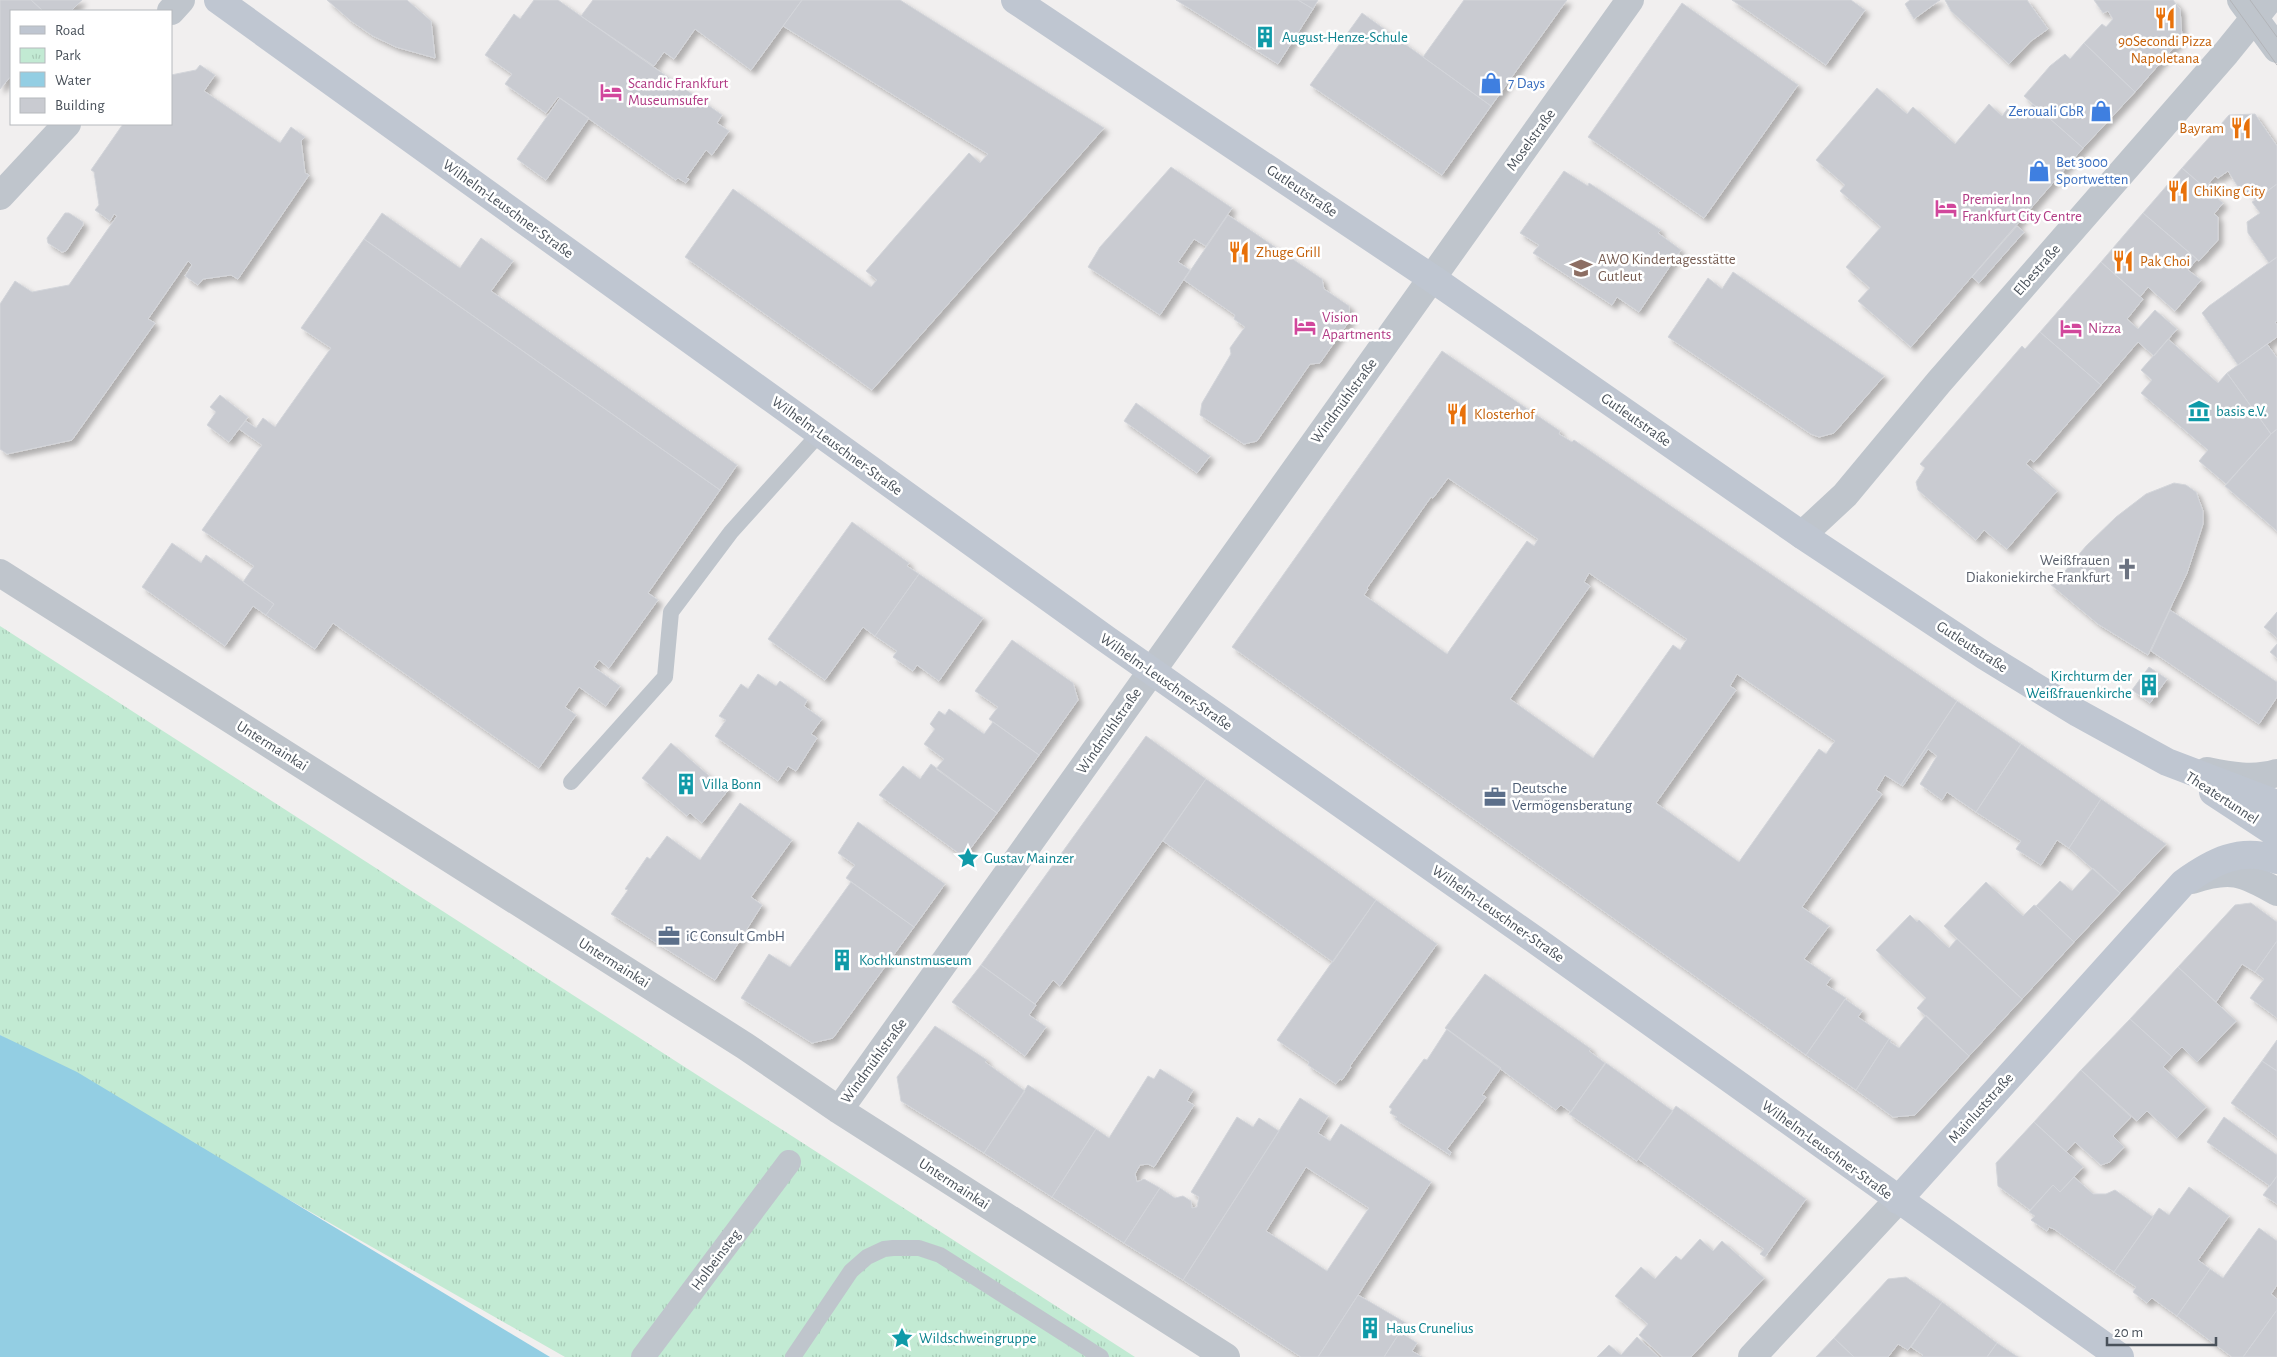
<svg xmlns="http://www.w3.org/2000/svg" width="2277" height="1357" viewBox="0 0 2277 1357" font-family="'Alegreya Sans',sans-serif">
	<defs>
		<pattern id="park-tufts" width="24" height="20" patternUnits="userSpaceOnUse" patternTransform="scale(1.25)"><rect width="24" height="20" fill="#c2ead3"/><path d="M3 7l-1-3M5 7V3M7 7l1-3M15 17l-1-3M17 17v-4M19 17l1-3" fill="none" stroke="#a8cab7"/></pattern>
		<filter id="shadow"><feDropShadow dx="4.5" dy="4.5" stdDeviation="2.5" flood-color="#0004"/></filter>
	</defs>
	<rect width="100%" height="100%" fill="#f1efef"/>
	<!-- park -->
	<path fill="url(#park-tufts)" d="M0,626L1135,1357H565L0,1035Z"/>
	<!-- water -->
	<path fill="#93cee3" d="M0,1035L77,1072L550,1357H0Z"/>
	<!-- building -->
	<path fill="#c9cbd1" stroke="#d3d5da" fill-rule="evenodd" filter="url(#shadow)" d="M0,0H31L43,11H11V76L0,89Z
		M31,0H82L71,11H43Z
		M327,0H407L431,21L435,58L396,47L373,36L351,21Z
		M534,0H558L722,115L717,123L729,131L712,155L706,150L686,178L689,179L686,183L678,178L676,180L558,97L546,113L505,84L512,74L485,55L514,14L520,19Z
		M593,0H802L751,70L695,29L674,59L664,52L654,66L581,16Z
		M802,0H900L1104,128L872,390L685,257L733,189L871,287L877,280L866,271L897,235L969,153L980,163L988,154L783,26Z
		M1176,0H1298L1313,9L1278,64Z
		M1298,0H1318L1313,9Z
		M1464,0H1567L1491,106L1423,57Z
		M1732,0H1851L1865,10L1826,65Z
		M1910,0H1940L1914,19L1905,4Z
		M1945,0H2027L2048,29L2031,41L2009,64L1951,11Z
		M2094,0H2173L2180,9L2182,38L2135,92L2084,43L2102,24L2106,27L2113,19L2108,11L2103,13Z
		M1682,3L1798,85L1704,218L1588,137Z
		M1362,13L1491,106L1442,175L1310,85Z
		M2084,43L2135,92L2083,148L2024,96L2050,66L2065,54L2070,59Z
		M200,65L215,75L204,91L280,143L291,127L305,137L301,141L305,173L309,175L238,279L231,275L203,279L198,285L185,276L192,265L188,261L148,319L155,323L72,440L7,454L0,449V304L15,281L32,292L69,285L117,216L114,214L110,221L95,210L99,205L94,172L91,170L123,124H171V75L196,70Z
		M1877,88L1907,114L1913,107L1955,144L1989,104L2002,116L2009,107L2021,117L2033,104L2083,148L1911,347L1858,301L1870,288L1846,267L1881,227L1840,191L1845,185L1816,160Z
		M560,98L589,118L546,180L517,159Z
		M2255,114L2277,146V184L2255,200L2246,188L2243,190L2238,187L2228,171L2218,178L2215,176L2205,188L2182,168L2229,115Z
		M1171,167L1232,208L1206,246L1194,239L1178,262L1190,270L1160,315L1088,267L1100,247Z
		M2182,168L2223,203L2214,214L2218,217V240L2199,261L2143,213Z
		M1564,171L1588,186L1589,183L1661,230L1658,233L1681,250L1639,312L1617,297L1612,305L1533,253L1539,245L1520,233Z
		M2277,184V257L2269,263L2248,233L2247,222L2260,213L2252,202Z
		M65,213H69L83,222V225L66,251L62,252L48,243L47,238Z
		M382,213L460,268L481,238L513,261L491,291L737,465L720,490L364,239Z
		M2143,213L2197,259L2188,270L2201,280L2175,311L2148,287L2140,297L2101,262Z
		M1228,215L1322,279L1324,289L1349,306L1350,320L1320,363L1310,364L1257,441L1244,444L1200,415L1202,403L1231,354L1230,348L1245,327L1234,319L1235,315L1184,280Z
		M2017,226L2024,232L1979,283L1972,277Z
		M364,239L720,490L648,593L658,600L609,668L599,660L594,667L620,686L606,706L579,687L565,707L576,715L539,768L333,623L315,649L266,615L274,604L243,582L254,566L202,530L262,445L239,429L246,421L256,428L263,418L275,427L331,348L301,328Z
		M2277,257V321L2275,322L2277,325V337L2238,365L2202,313L2209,306Z
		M2101,262L2143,299L2127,319L2138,329L2155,310L2177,329L2154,356L2138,342L2101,385L2040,332Z
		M1733,272L1884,376L1834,433L1819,437L1811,434L1668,337L1708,278L1722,289Z
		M2040,332L2101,385L2034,462L2030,459L2026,464L2057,491L2007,549L1984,530L1976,540L1918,490L1916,482L1925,468L1920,464L2022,346L2025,349Z
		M2168,339L2218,383L2227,373L2271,434L2226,484L2199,461L2208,450L2141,393L2152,380L2141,370Z
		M2267,344L2277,358V429L2271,434L2227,373Z
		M1442,351L1560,431L1559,434L1572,442L1574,440L1957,701L1901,785L1885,775L1876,790L1882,794L1802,907L1829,926L1804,959L1831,978L1826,985L1846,998L1806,1055L1232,647ZM1448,478L1538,539L1534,546L1527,541L1447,654L1364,595L1368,589L1367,588L1431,497L1433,498ZM1589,573L1687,639L1680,650L1673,645L1593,758L1510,699L1590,586L1584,582ZM1737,674L1835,741L1826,754L1819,749L1739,862L1656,803L1736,690L1730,686Z
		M220,395L248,417L229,442L207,425L216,412L210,407Z
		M1136,403L1210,456L1197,473L1124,421Z
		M2277,429V531L2225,486L2271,434Z
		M2174,483L2186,485L2196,492L2203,511V524L2187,573L2148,655L2098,624L2050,584L2052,581L2055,583L2086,546L2116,517L2146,494Z
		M852,522L909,563L907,566L919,574L875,636L863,627L825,680L768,639Z
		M172,543L201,563L206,555L274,604L266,615L253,606L225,646L142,587Z
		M919,574L983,618L939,681L917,665L913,671L893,657L897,651L875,636Z
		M2170,610L2277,682V697L2259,724L2151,651Z
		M2277,612V638L2264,627Z
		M1012,640L1073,683L1078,700L1039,755L989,719L998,707L975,691Z
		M2277,644V658L2270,652Z
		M2149,667L2167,679L2150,703L2132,690Z
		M758,674L776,686L780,681L807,700L804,706L822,719L811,734L817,738L796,771L788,766L778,781L715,736L726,720L719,716L741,684L748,689Z
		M1957,701L2021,744L1976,812L1947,792L1942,800L1920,784L1937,756L1928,749L1903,786L1901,785Z
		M949,709L984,734L993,722L1039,755L997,813L936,769L944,759L924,744L935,729L930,724L939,711L945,715Z
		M1146,736L1206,779L1060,986L1053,980L1035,1004L981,965Z
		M671,743L714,780L716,778L729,789L702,823L690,813L687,816L642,778Z
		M2021,744L2101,799L2069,848L2057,840L2041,865L2016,849L2021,841L1976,812Z
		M931,764L997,813L964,857L879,795L903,766L920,779Z
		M1206,779L1376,900L1333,962L1163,841Z
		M2101,799L2166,844L2120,893L2069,848Z
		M740,803L792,840L751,897L762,905L715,980L611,914L628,890L625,889L647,857L650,859L667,836L700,860Z
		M858,822L945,884L914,927L846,878L855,865L838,853Z
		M2093,868L2120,893L2074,942L2036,906L2060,881L2072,891Z
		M851,882L914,927L833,1038L812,1043L741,998L769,954L790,967Z
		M1986,882L2023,916L2034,905L2036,906L2074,942L2022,999L1944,926Z
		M1376,900L1437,944L1350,1066L1351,1067L1342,1080L1340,1079L1336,1084L1308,1065L1309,1062L1277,1040Z
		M2251,903L2277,922V941L2255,972L2242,964L2216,1002L2178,967L2235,905Z
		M1910,915L1917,922L1919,920L1949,948L1957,939L2022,999L1969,1056L1917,1008L1926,998L1876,950Z
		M2277,941V1018L2250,998L2264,979L2255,972Z
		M981,965L1036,1005L1029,1015L1046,1027L1025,1056L952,1002Z
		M2178,967L2236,1021L2197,1062L2182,1047L2172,1057L2130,1019Z
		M1485,974L1591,1049L1589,1051L1605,1063L1571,1112L1561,1105L1556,1110L1445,1028Z
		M1845,999L1862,1011L1858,1017L1889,1039L1856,1090L1806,1055Z
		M1926,1015L1969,1056L1915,1115L1893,1117L1856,1090L1889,1039L1891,1040L1890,1042L1899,1048Z
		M2130,1019L2172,1057L2163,1067L2206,1107L2177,1138L2147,1111L2137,1121L2081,1070Z
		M935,1026L987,1060L985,1062L1025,1091L984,1153L901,1101L897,1077Z
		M1447,1029L1501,1068L1482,1095L1486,1097L1447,1149L1451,1152L1450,1155L1395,1119L1397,1117L1390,1113L1392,1109L1389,1107L1424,1059L1427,1060Z
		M2277,1040V1071L2262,1061Z
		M2262,1061L2277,1071V1137L2231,1103Z
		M1606,1063L1673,1111L1637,1161L1569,1114Z
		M1160,1069L1193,1090L1187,1101L1194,1105L1154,1167L1148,1164L1140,1165L1135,1174L1137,1182L1144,1179L1160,1188L1124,1243L1052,1197L1096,1129L1109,1138L1148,1076L1154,1079Z
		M2081,1070L2131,1117L2113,1136L2124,1147L2110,1162L2101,1165L2075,1142L2066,1152L2034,1122Z
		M1028,1085L1096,1129L1052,1197L984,1153Z
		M1300,1098L1328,1116L1318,1133L1330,1141L1341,1124L1431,1182L1318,1357H1301L1183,1280ZM1306,1167L1369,1208L1327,1271L1266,1231Z
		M1676,1106L1806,1199L1765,1257L1760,1254L1764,1249L1638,1159Z
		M1237,1117L1253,1127L1259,1118L1279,1131L1183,1280L1124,1243L1160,1188L1175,1198L1183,1196L1191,1201L1192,1208L1197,1207L1199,1197L1191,1192Z
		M2224,1117L2277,1155V1176L2270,1186L2207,1142Z
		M2034,1122L2083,1167L2060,1192L2053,1185L2030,1210L1998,1186L1996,1163Z
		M2277,1176V1204L2263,1195Z
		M2074,1177L2093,1194H2106L2115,1190L2153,1217L2114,1272L2054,1229L2049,1227L2047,1231L2031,1220L2035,1216L2029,1212L2053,1185L2060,1192Z
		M2189,1187L2229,1216L2198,1260L2210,1269L2177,1316L2152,1298L2147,1303L2133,1292L2136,1287L2114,1272L2159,1208L2169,1215Z
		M2259,1228L2277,1241V1285L2271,1294L2277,1299V1310L2243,1357H2232L2177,1316L2210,1269L2223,1278Z
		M1700,1239L1713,1251L1722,1241L1764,1278L1691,1357H1663L1639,1335L1648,1324L1615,1296L1641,1267L1655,1279L1676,1256L1681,1260Z
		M1906,1277L1942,1302L1908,1350L1898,1344L1888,1357H1854L1834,1338L1888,1279Z
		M1358,1295L1406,1323L1400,1332L1384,1357H1318Z
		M1942,1302L1997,1343L1987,1357H1921L1923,1355L1911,1347Z
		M2277,1310V1357H2243Z
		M1400,1332L1417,1343L1412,1351L1422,1357H1384Z
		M1637,1337L1659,1357H1597L1609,1345L1621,1355Z
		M1834,1338L1854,1357H1816Z
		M1997,1343L2018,1357H1987Z"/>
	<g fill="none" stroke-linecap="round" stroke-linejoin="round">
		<!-- service -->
		<path stroke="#bfc5cc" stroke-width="16" d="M571,782L665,677L671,612L731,532L820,433
			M793,1357L851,1271L867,1257L884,1249L893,1248H919L940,1255L1101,1357"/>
		<!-- pedestrian -->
		<path stroke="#bfc5cc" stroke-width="24" d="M643,1357L789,1162"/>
		<!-- minor -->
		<path stroke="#bfc5cc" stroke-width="28" d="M2241,0L2277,49
			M171,11L181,0
			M0,196L67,124
			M1802,535L1845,495L1939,382L2226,53L2269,0
			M0,573L745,1046L839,1110L1226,1357
			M2207,771C2230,776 2254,780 2277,773
			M2192,880C2230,867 2243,872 2277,892
			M839,1110L1630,0
			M1752,1357L1898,1200"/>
		<!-- secondary -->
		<path stroke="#bfc6d1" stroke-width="28" d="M218,0L1106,639L1538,942L2120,1357
			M1015,0L1433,279L1802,535L1985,656L2078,713L2167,762L2277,804
			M2213,792L2277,834
			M1898,1200L2183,883C2212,862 2241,846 2277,860"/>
		<!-- tram -->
		<path stroke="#b2b4b8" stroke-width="1" d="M2230,0L2277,65
			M2250,0L2277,37"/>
	</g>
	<!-- icons -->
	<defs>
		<g id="restaurant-bare" transform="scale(1.725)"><path d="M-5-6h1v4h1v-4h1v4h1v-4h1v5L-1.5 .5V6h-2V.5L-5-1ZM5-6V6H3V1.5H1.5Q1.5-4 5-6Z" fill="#e8710a" stroke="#fff" stroke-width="2.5" paint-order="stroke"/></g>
		<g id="building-bare" transform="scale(1.725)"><path d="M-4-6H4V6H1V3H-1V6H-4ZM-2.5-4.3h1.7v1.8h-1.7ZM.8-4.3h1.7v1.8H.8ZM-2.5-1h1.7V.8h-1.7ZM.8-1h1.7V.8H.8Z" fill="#0f9aa8" stroke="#fff" stroke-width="2.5" paint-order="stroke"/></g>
		<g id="shop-bare" transform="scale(1.725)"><path d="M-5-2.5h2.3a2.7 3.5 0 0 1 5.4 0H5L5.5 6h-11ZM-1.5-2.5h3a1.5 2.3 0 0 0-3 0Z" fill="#3f7fe0" stroke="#fff" stroke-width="2.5" paint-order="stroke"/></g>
		<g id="hotel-bare" transform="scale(1.725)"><path d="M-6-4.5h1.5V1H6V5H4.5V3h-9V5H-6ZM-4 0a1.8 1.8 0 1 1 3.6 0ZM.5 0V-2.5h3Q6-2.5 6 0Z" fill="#d1479c" stroke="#fff" stroke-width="2.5" paint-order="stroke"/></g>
		<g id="school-bare" transform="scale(1.725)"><path d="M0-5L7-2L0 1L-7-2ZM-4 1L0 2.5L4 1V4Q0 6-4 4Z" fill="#8d6e63" stroke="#fff" stroke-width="2.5" paint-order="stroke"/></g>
		<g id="museum-bare" transform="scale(1.725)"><path d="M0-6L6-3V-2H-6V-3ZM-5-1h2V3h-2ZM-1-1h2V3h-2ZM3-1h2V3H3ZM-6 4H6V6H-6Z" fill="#0f9aa8" stroke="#fff" stroke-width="2.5" paint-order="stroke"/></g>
		<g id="church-bare" transform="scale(1.725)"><path d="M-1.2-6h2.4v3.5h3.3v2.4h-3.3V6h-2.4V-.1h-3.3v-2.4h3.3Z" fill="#6b7280" stroke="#fff" stroke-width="2.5" paint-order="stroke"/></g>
		<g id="office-bare" transform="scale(1.725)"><path d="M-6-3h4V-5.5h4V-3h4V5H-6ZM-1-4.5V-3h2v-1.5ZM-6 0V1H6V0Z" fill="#5c6f8a" stroke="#fff" stroke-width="2.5" paint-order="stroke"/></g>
		<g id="sight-bare" transform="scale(1.725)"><path d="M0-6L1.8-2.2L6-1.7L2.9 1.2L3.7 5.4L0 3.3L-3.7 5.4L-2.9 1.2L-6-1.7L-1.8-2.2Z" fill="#0f9aa8" stroke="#fff" stroke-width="2.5" paint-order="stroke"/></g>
	</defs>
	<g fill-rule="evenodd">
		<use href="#restaurant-bare" x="2165" y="18"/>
		<use href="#building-bare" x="1265" y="37"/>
		<use href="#shop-bare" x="1491" y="83"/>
		<use href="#hotel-bare" x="611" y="92"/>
		<use href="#shop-bare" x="2101" y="111"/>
		<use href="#restaurant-bare" x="2241" y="128"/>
		<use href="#shop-bare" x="2039" y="171"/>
		<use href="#restaurant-bare" x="2178" y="191"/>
		<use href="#hotel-bare" x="1946" y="208"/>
		<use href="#restaurant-bare" x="1239" y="252"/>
		<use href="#restaurant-bare" x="2123" y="261"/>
		<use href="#school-bare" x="1581" y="268"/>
		<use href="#hotel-bare" x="1305" y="326"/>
		<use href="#hotel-bare" x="2071" y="328"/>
		<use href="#museum-bare" x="2199" y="411"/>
		<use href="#restaurant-bare" x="1457" y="414"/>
		<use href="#church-bare" x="2127" y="569"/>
		<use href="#building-bare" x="2149" y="685"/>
		<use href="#building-bare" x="686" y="784"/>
		<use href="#office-bare" x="1495" y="797"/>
		<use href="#sight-bare" x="968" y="858"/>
		<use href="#office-bare" x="669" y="936"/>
		<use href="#building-bare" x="842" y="960"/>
		<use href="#building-bare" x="1370" y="1328"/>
		<use href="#sight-bare" x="902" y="1338"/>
	</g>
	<g text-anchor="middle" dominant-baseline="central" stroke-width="5" stroke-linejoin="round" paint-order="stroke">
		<!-- culture labels -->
		<g font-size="15" fill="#0d838f" stroke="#fff" text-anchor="start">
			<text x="1282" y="37">August-Henze-Schule</text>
			<text x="2216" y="411">basis e.V.</text>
			<text x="2132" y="676" text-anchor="end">Kirchturm der<tspan x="2132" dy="17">Weißfrauenkirche</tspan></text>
			<text x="702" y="784">Villa Bonn</text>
			<text x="984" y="858">Gustav Mainzer</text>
			<text x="859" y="960">Kochkunstmuseum</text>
			<text x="1386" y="1328">Haus Crunelius</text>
			<text x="919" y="1338">Wildschweingruppe</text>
		</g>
		<!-- food labels -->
		<g font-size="15" fill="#c56008" stroke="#fff" text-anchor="start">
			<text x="2165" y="41" text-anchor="middle">90Secondi Pizza<tspan x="2165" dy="17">Napoletana</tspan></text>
			<text x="2224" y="128" text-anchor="end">Bayram</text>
			<text x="2194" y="191">ChiKing City</text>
			<text x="1256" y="252">Zhuge Grill</text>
			<text x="2140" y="261">Pak Choi</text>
			<text x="1474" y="414">Klosterhof</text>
		</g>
		<!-- hotel labels -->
		<g font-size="15" fill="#b23c85" stroke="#fff" text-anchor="start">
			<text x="628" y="83">Scandic Frankfurt<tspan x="628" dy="17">Museumsufer</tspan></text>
			<text x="1962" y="199">Premier Inn<tspan x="1962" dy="17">Frankfurt City Centre</tspan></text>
			<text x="1322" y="317">Vision<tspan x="1322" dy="17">Apartments</tspan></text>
			<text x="2088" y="328">Nizza</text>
		</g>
		<!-- shop labels -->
		<g font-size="15" fill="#366cbe" stroke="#fff" text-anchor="start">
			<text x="1508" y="83">7 Days</text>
			<text x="2084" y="111" text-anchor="end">Zerouali GbR</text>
			<text x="2056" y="162">Bet 3000<tspan x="2056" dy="17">Sportwetten</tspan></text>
		</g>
		<!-- street labels -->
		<g font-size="15" fill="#49515a" stroke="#fff">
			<text transform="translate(1531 140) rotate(-54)">Moselstraße</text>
			<text transform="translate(1302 191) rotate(34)">Gutleutstraße</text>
			<text transform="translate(508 209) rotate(36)">Wilhelm-Leuschner-Straße</text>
			<text transform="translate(2037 270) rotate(-49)">Elbestraße</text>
			<text transform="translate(1344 401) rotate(-54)">Windmühlstraße</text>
			<text transform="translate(1636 420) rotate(35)">Gutleutstraße</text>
			<text transform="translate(837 446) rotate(36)">Wilhelm-Leuschner-Straße</text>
			<text transform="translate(1972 647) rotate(33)">Gutleutstraße</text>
			<text transform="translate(1166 682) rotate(35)">Wilhelm-Leuschner-Straße</text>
			<text transform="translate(1109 731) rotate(-55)">Windmühlstraße</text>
			<text transform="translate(272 746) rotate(32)">Untermainkai</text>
			<text transform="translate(2222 798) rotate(33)">Theatertunnel</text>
			<text transform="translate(1498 914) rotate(35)">Wilhelm-Leuschner-Straße</text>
			<text transform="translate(614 963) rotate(32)">Untermainkai</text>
			<text transform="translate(874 1061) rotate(-54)">Windmühlstraße</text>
			<text transform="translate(1981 1108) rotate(-48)">Mainluststraße</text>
			<text transform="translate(1827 1150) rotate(36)">Wilhelm-Leuschner-Straße</text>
			<text transform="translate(954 1184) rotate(33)">Untermainkai</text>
			<text transform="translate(716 1260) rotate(-53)">Holbeinsteg</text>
		</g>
		<!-- education labels -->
		<g font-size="15" fill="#785e54" stroke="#fff" text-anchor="start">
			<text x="1598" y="259">AWO Kindertagesstätte<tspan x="1598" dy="17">Gutleut</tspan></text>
		</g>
		<!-- worship labels -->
		<g font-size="15" fill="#5b616d" stroke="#fff" text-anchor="end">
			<text x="2110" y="560">Weißfrauen<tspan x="2110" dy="17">Diakoniekirche Frankfurt</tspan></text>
		</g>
		<!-- service labels -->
		<g font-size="15" fill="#4e5e75" stroke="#fff" text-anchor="start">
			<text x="1512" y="788">Deutsche<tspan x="1512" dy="17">Vermögensberatung</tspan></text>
			<text x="686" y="936">iC Consult GmbH</text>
		</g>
	</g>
	<!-- legend -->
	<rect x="10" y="10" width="162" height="115" fill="#ffffff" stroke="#b6b9bd"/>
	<rect x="20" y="26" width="25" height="8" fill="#bfc6d1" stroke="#b6b9bd"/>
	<text x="55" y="35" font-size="15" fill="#49515a">Road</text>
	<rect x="20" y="48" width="25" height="15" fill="url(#park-tufts)" stroke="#b6b9bd"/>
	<text x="55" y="60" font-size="15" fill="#49515a">Park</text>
	<rect x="20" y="72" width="25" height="15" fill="#93cee3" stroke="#b6b9bd"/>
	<text x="55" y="85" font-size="15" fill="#49515a">Water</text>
	<rect x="20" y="98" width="25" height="15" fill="#c9cbd1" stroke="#b6b9bd"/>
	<text x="55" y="110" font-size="15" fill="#49515a">Building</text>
	<!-- scale -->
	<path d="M2107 1337v8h109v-8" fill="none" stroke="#49515a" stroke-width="2.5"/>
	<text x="2114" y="1337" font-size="15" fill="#49515a" stroke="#ffffff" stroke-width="4" paint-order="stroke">20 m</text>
</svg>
